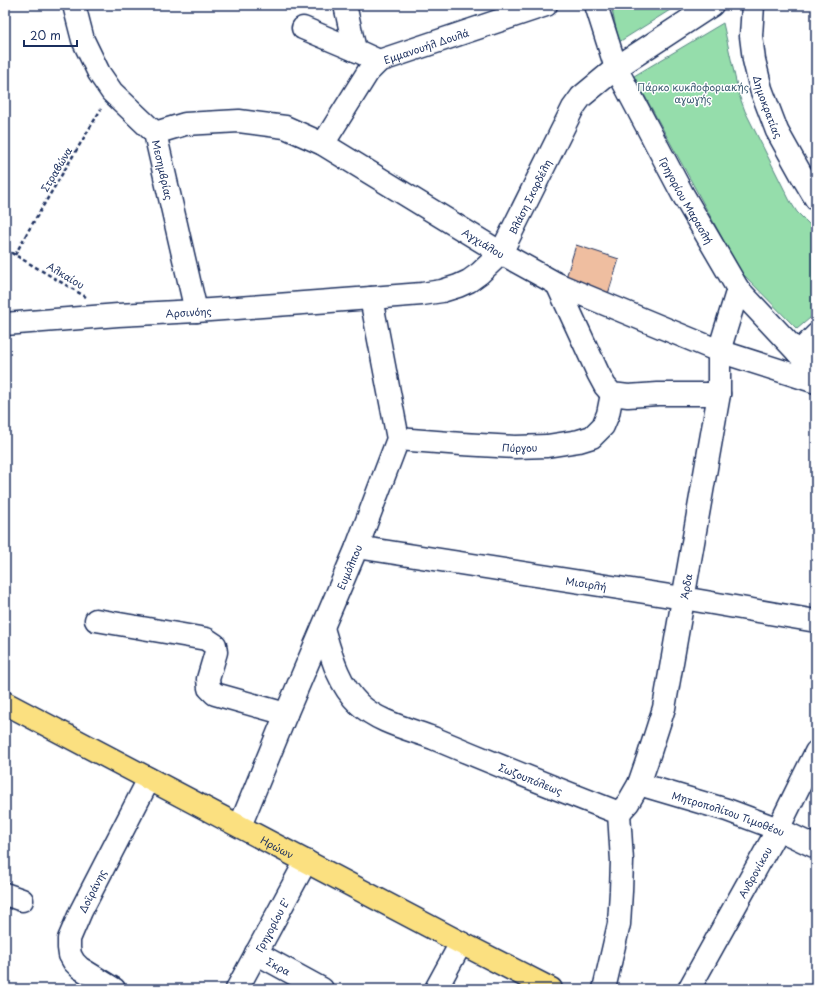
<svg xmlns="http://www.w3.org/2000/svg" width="821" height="994" viewBox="0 0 821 994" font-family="'Playpen Sans',sans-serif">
	<rect width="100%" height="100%" fill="#fff"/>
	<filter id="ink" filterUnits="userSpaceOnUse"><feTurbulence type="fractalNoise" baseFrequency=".025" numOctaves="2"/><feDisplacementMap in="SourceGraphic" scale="8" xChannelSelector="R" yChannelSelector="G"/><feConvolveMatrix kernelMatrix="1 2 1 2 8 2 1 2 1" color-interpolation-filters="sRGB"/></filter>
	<g filter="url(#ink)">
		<!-- green -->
		<path fill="#95ddab" stroke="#588684" d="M611,5H678L619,42Z
			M723,23L739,95L745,111L790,201L797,212L816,231V313L797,329L741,272L732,256L634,76Z"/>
		<!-- building -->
		<path fill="#efbea0" stroke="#1b2f5e" d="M576,245L619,259L608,294L565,281Z"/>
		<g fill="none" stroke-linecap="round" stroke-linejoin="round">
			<!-- minor casing -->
			<g stroke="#1b2f5e" stroke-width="25">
				<g id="minor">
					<path id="s1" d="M74,5L83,40L99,73L112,92L155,133L196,311"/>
					<path d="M345,5L355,50L379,61"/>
					<path id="s2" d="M596,5L616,68L682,193L738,289L816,372"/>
					<path id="s3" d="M753,5L751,36L754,60L761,89L777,131L801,174L816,199"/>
					<path d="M303,28L355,50"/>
					<path id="s4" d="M155,133L185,124L239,121L285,127L323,144L501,253L557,284L719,351L816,382"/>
					<path id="s5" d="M323,144L368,72L379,61L546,5"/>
					<path d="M557,284L598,373L605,386L612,394L628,396L658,394H719"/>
					<path id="s6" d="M5,324L118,315L196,311L371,298L422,294L442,291L458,286L469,281L480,273L501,253L573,108L581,97L616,68L712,5"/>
					<path d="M798,353L816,335"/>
					<path id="s7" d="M398,439L462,444L515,447L547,446L579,441L592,437L603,426L608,414L612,394"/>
					<path id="s8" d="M357,547L683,598L816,621"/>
					<path d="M96,620L206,639L215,645L216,652L208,679L209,688L215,694L286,714"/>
					<path id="s9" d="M323,628C331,655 338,684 359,704C378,722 409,729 433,738C495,764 557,789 619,813L622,861L621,891L619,924L604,989"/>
					<path id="s10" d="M639,784L727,810L778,829L816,847"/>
					<path id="s11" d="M619,813L628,803L639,784L648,758L664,708L719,394V351L738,289"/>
					<path id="s12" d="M240,826L286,714L357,547L398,439L371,298"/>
					<path d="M5,894L22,900"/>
					<path id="s13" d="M256,953L322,989"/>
					<path id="s14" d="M114,989L80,968L74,962L70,955L69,948V939L81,911L149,779"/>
					<path id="s15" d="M237,989L306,861"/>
					<path d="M436,989L461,943"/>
					<path id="s16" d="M689,989L778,829L816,752"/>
				</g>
			</g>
			<!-- major casing -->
			<g stroke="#1b2f5e" stroke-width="25">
				<g id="major">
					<path id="s17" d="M5,703L461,943L551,989"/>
				</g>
			</g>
			<!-- path -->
			<path stroke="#1b2f5e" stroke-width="2.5" stroke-dasharray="4 3" stroke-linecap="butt" d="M5,249L86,297
				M15,255L27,233L101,109"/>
			<!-- minor -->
			<use href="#minor" stroke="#fff" stroke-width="22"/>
			<!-- major -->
			<use href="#major" stroke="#fbe080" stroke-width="22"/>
		</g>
	</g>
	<g text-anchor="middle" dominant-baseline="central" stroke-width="3" stroke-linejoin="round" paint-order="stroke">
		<!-- street labels -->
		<g font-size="10" fill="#1b2f5e" stroke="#fff">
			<text stroke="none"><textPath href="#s5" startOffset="150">Εμμανουήλ Δουλά</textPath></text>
			<text stroke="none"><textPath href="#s3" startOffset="104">Δημοκρατίας</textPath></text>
			<text transform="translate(56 169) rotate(-59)">Στραβώνα</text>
			<text stroke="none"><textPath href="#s1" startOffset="193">Μεσημβρίας</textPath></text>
			<text stroke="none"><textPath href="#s6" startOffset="573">Βλάση Σκορδέλη</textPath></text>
			<text stroke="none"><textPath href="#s2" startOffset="216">Γρηγορίου Μαρασλή</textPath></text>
			<text stroke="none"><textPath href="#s4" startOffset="362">Αγχιάλου</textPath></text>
			<text transform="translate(66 275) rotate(31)">Αλκαίου</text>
			<text stroke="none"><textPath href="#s6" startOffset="184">Αρσινόης</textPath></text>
			<text stroke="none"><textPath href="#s7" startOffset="122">Πύργου</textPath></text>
			<text stroke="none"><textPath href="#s12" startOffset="281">Ευμόλπου</textPath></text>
			<text stroke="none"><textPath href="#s8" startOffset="232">Μισιρλή</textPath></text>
			<text stroke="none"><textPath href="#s11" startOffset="239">Άρδα</textPath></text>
			<text stroke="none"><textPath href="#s9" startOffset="273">Σωζουπόλεως</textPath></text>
			<text stroke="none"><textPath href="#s10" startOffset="94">Μητροπολίτου Τιμοθέου</textPath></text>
			<text stroke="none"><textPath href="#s17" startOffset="308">Ηρώων</textPath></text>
			<text stroke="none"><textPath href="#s16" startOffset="134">Ανδρονίκου</textPath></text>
			<text stroke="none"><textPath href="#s14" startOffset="126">Δοϊράνης</textPath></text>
			<text stroke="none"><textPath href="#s15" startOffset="73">Γρηγορίου Ε'</textPath></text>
			<text stroke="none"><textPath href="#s13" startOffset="26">Σκρα</textPath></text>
		</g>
		<!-- park labels -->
		<g font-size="10" fill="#3a5a71" stroke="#fff">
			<text x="693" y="86">Πάρκο κυκλοφοριακής<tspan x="693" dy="12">αγωγής</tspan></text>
		</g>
	</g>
	<!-- margin -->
	<rect width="821" height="994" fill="none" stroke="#fff" stroke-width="20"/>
	<rect x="10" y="10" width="801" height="974" fill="none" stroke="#1b2f5e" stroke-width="1.5" filter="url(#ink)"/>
	<!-- scale -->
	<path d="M24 40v6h53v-6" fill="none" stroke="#1b2f5e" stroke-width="2"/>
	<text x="30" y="40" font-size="12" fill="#1b2f5e" stroke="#ffffff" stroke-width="3" paint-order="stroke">20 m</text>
</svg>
